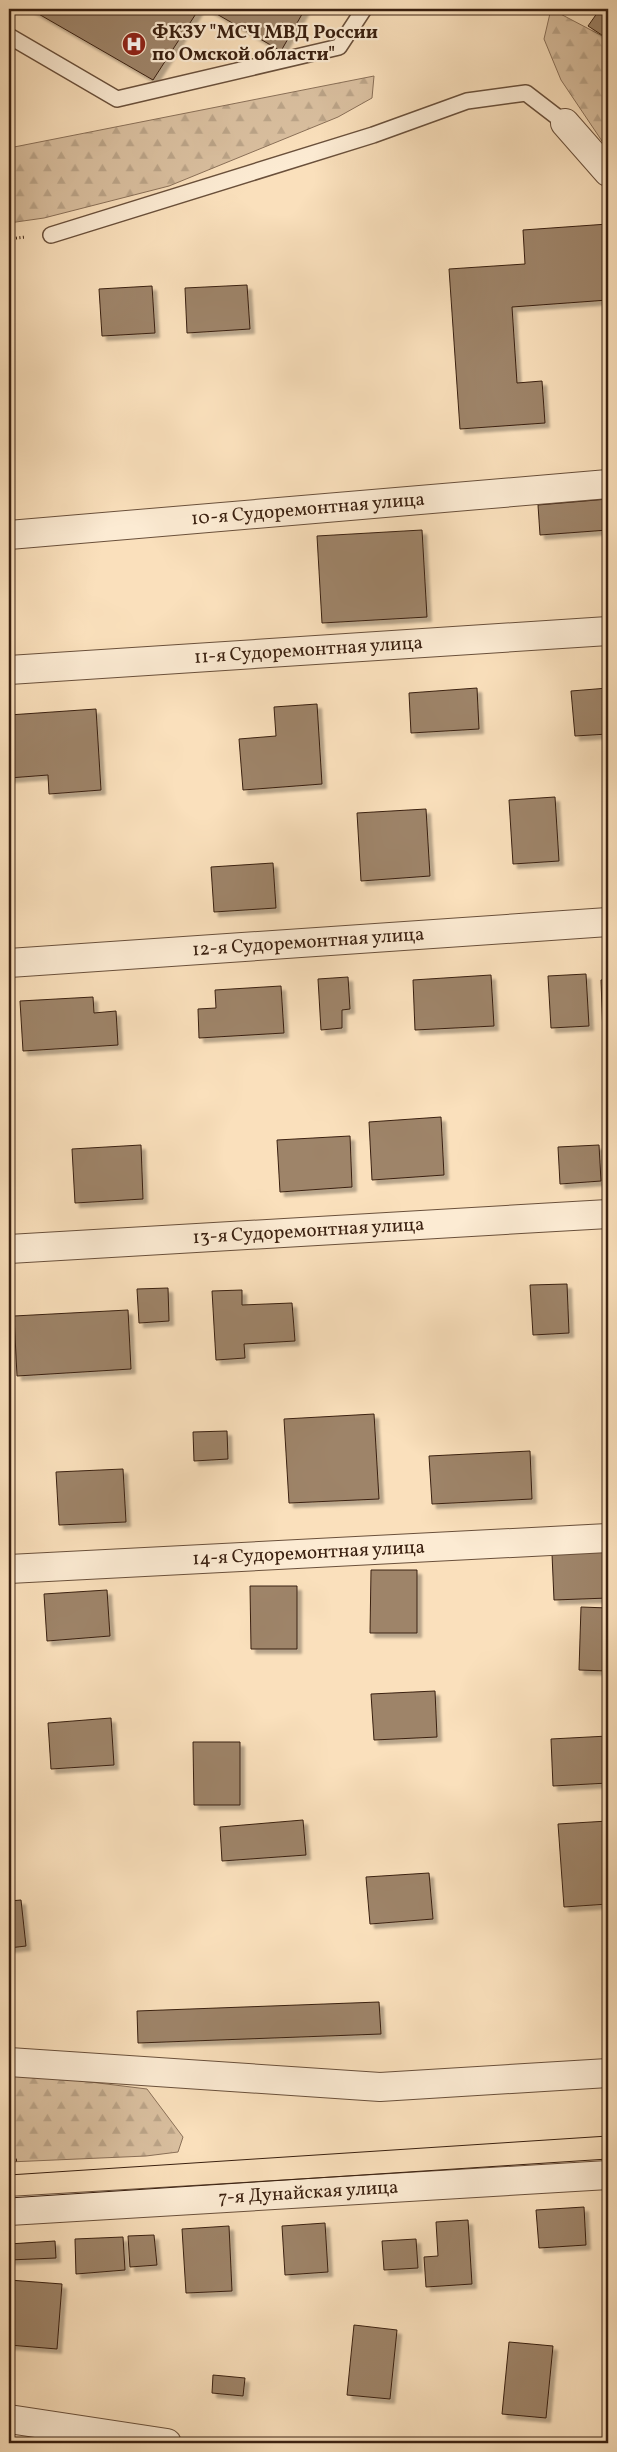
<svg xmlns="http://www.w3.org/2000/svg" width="617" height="2452" viewBox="0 0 617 2452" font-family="Vollkorn,serif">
	<defs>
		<pattern id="forest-firs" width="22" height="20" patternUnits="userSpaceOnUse" patternTransform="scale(1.25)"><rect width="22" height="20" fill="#d9bf9f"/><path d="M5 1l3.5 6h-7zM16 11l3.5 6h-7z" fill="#bba488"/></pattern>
		<filter id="shadow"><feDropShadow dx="4.5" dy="4.5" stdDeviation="1" flood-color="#0004"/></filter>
	</defs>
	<rect width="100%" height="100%" fill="#fae0bc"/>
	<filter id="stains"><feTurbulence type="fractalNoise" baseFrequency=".004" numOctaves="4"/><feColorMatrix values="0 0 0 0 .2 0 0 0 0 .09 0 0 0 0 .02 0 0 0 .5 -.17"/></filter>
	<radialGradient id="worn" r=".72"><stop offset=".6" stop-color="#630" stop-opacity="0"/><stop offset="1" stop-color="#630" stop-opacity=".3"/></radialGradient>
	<!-- forest -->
	<path fill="url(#forest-firs)" stroke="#8a7058" d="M551,9L608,39V150L561,80L544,39Z
		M374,76L372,98L338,117L169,186L44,218L9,223V148Z
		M9,2072L147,2089L183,2137L178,2152L146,2156L9,2162Z"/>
	<!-- building -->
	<path fill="#9e8469" stroke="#3a2010" filter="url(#shadow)" d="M30,9H199L153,80Z
		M208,9H305L281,51Z
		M600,9H608V39L588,26Z
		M608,224V300L512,307L517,383L542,381L545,423L460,429L449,269L525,264L523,230Z
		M247,285L250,329L187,333L185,288Z
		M152,286L155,333L102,336L99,289Z
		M608,499V530L540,535L538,505Z
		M422,530L427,617L322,623L317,536Z
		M477,688L479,729L411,733L409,693Z
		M608,688V734L575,736L571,691Z
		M317,704L322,784L243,790L239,739L276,736L274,707Z
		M96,709L101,790L49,794L48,775L9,778V715Z
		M555,797L559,861L513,864L509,800Z
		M426,809L430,876L361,881L357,813Z
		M273,863L276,908L214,912L211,867Z
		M586,974L589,1026L551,1028L548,976Z
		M491,975L494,1026L415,1030L413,980Z
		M348,977L350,1009L342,1010V1028L321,1030L318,979Z
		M608,979V1036H603L601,980Z
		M281,986L284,1033L199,1038L198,1009L216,1008L215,990Z
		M93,997L94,1013L116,1011L118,1045L23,1051L20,1001Z
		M606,1112H608V1165Z
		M441,1117L444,1175L372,1180L369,1122Z
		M350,1136L352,1187L280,1192L277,1140Z
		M141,1145L143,1199L75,1203L72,1149Z
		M599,1145L601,1181L560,1184L558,1147Z
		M567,1284L569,1333L533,1335L530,1285Z
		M168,1288L169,1321L139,1323L137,1289Z
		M242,1290V1305L292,1303L295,1341L244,1344L245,1358L216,1360L212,1291Z
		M128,1310L131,1369L17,1376L14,1316Z
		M374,1414L379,1499L289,1503L284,1419Z
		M227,1431L228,1459L194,1461L193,1432Z
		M530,1451L532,1499L432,1504L429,1456Z
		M123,1469L126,1522L59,1525L56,1472Z
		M608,1551V1598L554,1600L552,1554Z
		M371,1570H417V1633H370Z
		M250,1586H297V1649H251Z
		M107,1590L110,1636L47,1641L44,1594Z
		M581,1607L608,1608V1671L579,1670Z
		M435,1691L437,1737L374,1740L371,1694Z
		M111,1718L114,1765L51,1769L48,1723Z
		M608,1736V1783L553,1786L551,1739Z
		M193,1742H240V1805H194Z
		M303,1820L306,1855L222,1861L220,1827Z
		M608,1821V1904L564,1907L558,1824Z
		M429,1873L433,1919L370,1924L366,1877Z
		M21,1900L26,1946L9,1948V1901Z
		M379,2002L381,2034L138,2043L137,2011Z
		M584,2207L586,2245L539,2248L536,2210Z
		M468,2220L472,2284L426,2287L424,2257L438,2256L436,2222Z
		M325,2223L328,2272L285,2275L282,2226Z
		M229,2226L232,2291L186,2293L182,2229Z
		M154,2235L157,2265L130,2267L128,2236Z
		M123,2237L125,2270L76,2274L75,2239Z
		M416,2239L418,2268L384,2270L382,2241Z
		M55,2241L56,2258L9,2260V2244Z
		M9,2280L62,2284L57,2349L9,2345Z
		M354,2325L397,2330L390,2399L347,2395Z
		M509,2342L553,2346L546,2418L502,2414Z
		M213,2375L245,2378L243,2396L212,2393Z"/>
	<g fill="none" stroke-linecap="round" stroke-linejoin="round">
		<!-- lane casing -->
		<g stroke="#6a503b" stroke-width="18">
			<path id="lane" d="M9,36L117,99L339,47L364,9
				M51,235L373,135L467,101L526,93L565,123"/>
		</g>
		<!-- street casing -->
		<g stroke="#6a503b" stroke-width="30">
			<g id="street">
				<path d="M565,123L608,172"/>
				<path id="s1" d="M9,535L608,484"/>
				<path id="s2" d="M9,670L608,631"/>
				<path id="s3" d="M9,963L608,922"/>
				<path id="s4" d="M9,1249L608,1214"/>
				<path id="s5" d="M9,1569L608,1538"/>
				<path d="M9,2062L380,2087L608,2073"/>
				<path id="s6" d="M9,2211L608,2175"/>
				<path d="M9,2419L167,2443"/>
			</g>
		</g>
		<!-- path -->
		<path stroke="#3a2010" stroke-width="3" stroke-dasharray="1 2.5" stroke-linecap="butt" d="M9,239L25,237
			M9,2161L17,2160"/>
		<!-- lane -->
		<use href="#lane" stroke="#fcebd3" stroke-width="15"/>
		<!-- street -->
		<use href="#street" stroke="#fcebd3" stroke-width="28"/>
		<!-- tram -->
		<path stroke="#3a2010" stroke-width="1" d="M9,2175L608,2136
			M9,2198L608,2159"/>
	</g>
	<!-- icons -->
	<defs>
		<g id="hospital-disc" transform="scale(1.25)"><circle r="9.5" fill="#8f2418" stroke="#fcebd3"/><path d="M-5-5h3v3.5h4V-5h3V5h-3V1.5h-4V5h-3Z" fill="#fff"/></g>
	</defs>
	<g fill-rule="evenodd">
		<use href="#hospital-disc" x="134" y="44"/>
	</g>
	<g text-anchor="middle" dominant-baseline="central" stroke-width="4.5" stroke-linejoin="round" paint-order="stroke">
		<!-- poi labels -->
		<g font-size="19" font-weight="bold" fill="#3a2010" stroke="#fcebd3" text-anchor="start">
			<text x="152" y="33">ФКЗУ "МСЧ МВД России<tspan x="152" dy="22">по Омской области"</tspan></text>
		</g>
		<!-- street labels -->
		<g font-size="19" fill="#3a2010" stroke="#fcebd3">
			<text stroke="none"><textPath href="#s1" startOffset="300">10-я Судоремонтная улица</textPath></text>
			<text stroke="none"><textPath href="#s2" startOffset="300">11-я Судоремонтная улица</textPath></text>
			<text stroke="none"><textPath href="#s3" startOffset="300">12-я Судоремонтная улица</textPath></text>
			<text stroke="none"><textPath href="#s4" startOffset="300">13-я Судоремонтная улица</textPath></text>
			<text stroke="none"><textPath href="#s5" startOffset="300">14-я Судоремонтная улица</textPath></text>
			<text stroke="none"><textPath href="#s6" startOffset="300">7-я Дунайская улица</textPath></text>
		</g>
	</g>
	<!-- margin -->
	<rect width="617" height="2452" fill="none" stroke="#fae0bc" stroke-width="30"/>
	<rect x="10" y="10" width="597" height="2432" fill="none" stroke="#3a2010" stroke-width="2.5"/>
	<rect x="15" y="15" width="587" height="2422" fill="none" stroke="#3a2010"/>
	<rect width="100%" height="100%" filter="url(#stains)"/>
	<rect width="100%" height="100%" fill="url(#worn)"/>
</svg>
